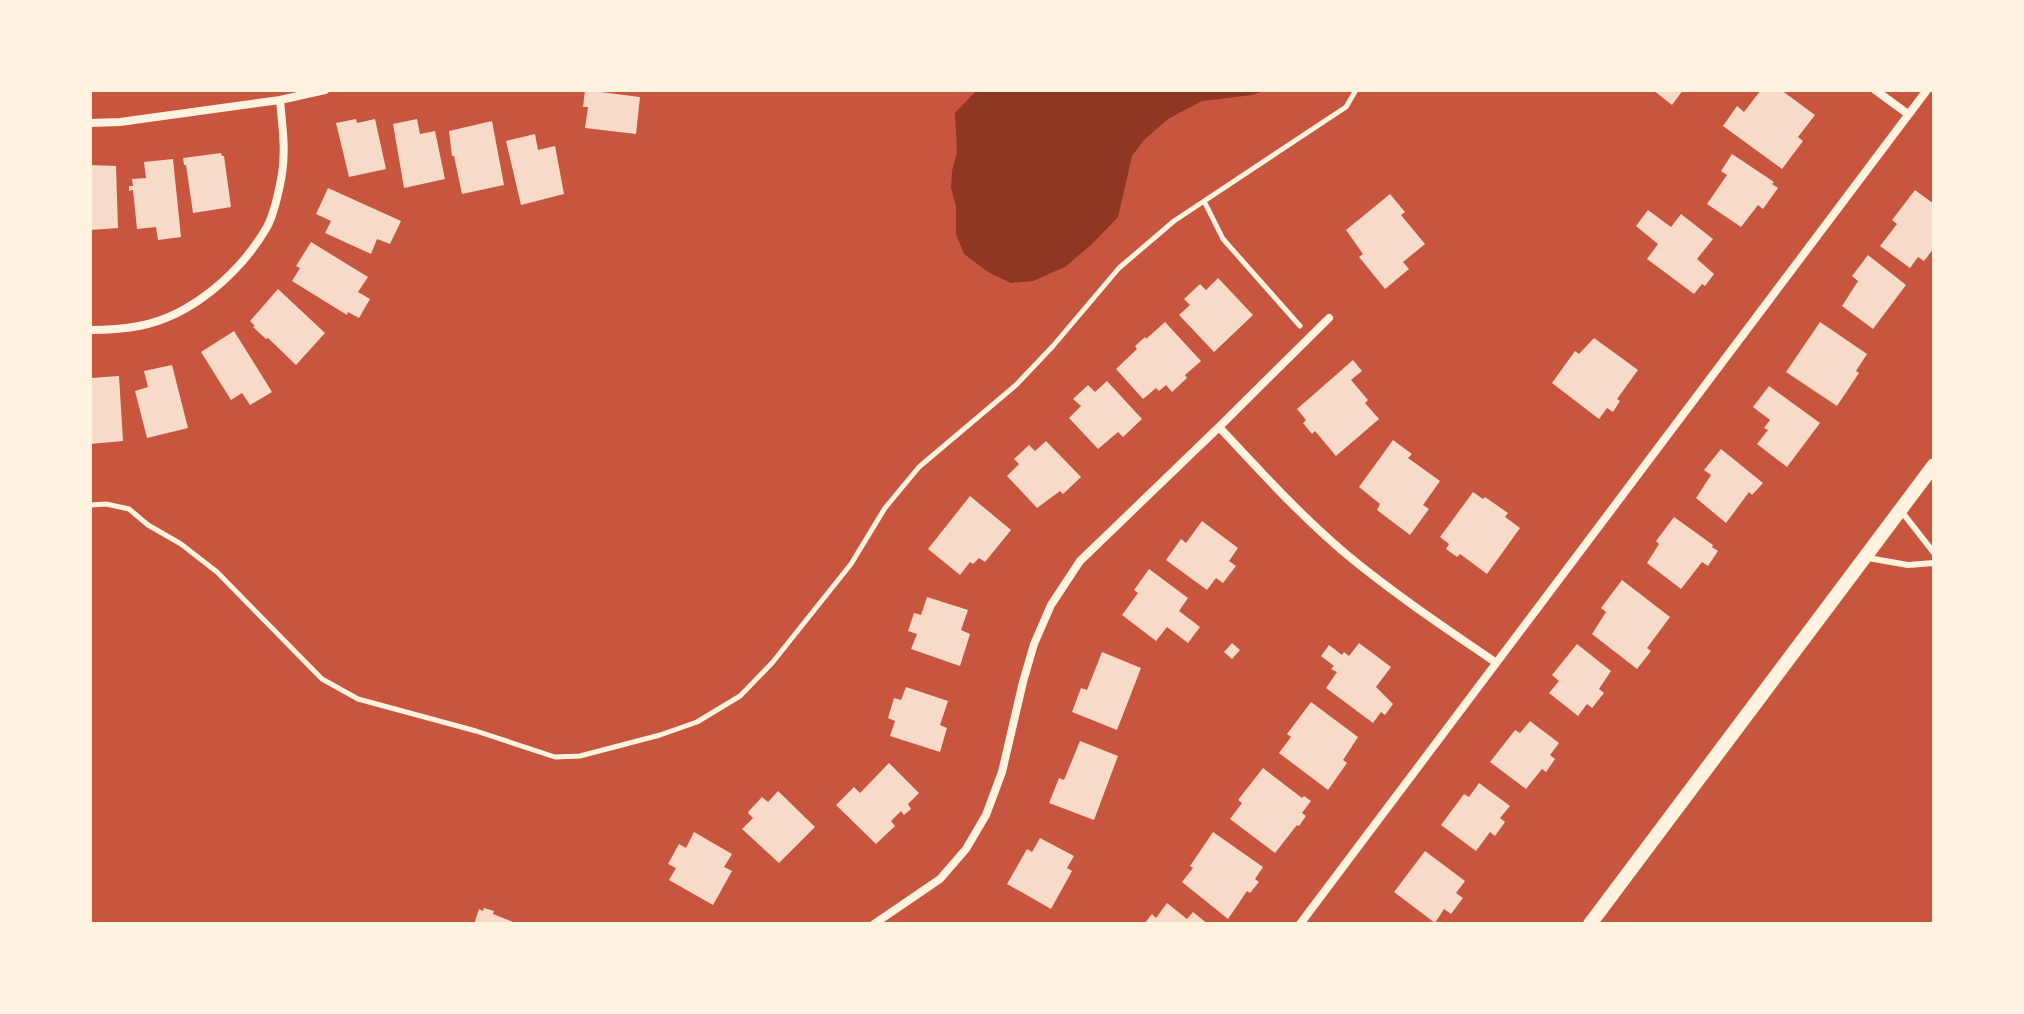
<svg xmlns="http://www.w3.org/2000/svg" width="2024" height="1014" viewBox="0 0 2024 1014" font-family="'Alegreya Sans',sans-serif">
	<rect width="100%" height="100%" fill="#c8553d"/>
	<!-- water -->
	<path fill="#8f3625" d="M977,90H1266L1252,95L1202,101L1168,119L1144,140L1132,156L1118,217L1092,244L1065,267L1033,281L1011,283L988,272L964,254L956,234V206L951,188L952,171L957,152L955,113Z"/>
	<!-- building -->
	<path fill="#f7dbc8" d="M585,90L640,97L636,134L585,128L588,107H583Z
		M1653,90H1683L1672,105Z
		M1761,90H1781L1815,115L1798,137L1803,141L1782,169L1723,126L1737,106L1744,112Z
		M356,119L357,123L375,119L386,169L349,177L336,123Z
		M417,119L420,134L435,131L445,179L404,188L393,124Z
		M492,121L504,185L462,194L454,156H452L449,131Z
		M535,134L538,150L555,146L564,194L521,205L506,141Z
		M221,153L222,156H224L231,207L193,213L186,165H184L183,158Z
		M1732,154L1774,182L1772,184L1778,188L1763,209L1758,205L1741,227L1707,204L1727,175L1721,171Z
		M173,159L181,237L158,240L156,227L137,229L133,190L129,191V186H133L132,179L146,178L144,162Z
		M90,165L116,166L118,228L90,230Z
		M328,188L401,221L390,244L377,239L371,254L325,233L331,221L316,214Z
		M1915,190L1934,204V248L1924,261L1918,257L1910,268L1880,246L1897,224L1892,220Z
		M1390,194L1405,212L1401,215L1425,244L1403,262L1409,269L1385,289L1359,257L1363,254L1346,230Z
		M1648,210L1671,227L1681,214L1713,239L1697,259L1714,274L1705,286L1702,284L1694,294L1647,259L1658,244L1636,226Z
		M311,242L368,277L358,292L370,299L359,318L348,312L347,315L292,281L300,268L296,266Z
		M1868,255L1906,285L1873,329L1842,306L1858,281L1852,276Z
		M1218,278L1253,315L1214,352L1179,315L1190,305L1184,299L1200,284L1206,290Z
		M278,289L325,333L296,365L268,338L266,339L253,327L255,326L250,321Z
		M1165,322L1201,361L1185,375L1187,378L1172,392L1166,385L1159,391L1156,388L1143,399L1116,369L1137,349L1135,346L1145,337L1146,339Z
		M1820,322L1867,354L1856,371L1859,373L1837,406L1786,372Z
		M234,331L272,392L250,405L242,393L231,400L201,352Z
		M1594,338L1638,370L1617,399L1620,401L1613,412L1607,408L1599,419L1552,383L1575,351L1579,354Z
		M1353,360L1362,371L1351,380L1368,400L1365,403L1379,419L1336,456L1315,431L1312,434L1303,423L1306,420L1297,409Z
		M172,365L188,428L147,438L135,391L148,387L144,371Z
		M119,376L123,441L90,444L91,378Z
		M1107,381L1142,419L1123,437L1118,432L1098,449L1069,418L1081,406L1073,399L1088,385L1095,392Z
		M1769,386L1820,423L1787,467L1757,444L1768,430L1764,428L1770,420L1753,407Z
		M1393,440L1412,454L1408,458L1440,481L1423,505L1429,509L1410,535L1377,510L1380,504L1359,487Z
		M1046,441L1081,477L1063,494L1060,491L1037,508L1007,476L1019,464L1014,459L1029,445L1035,451Z
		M1721,449L1763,483L1752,495L1749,492L1726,523L1696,498L1711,475L1704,470Z
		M1473,492L1483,499L1485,497L1508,513L1505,517L1520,528L1487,574L1460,554L1457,557L1446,549L1449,544L1440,537Z
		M970,496L1011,530L985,562L979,558L973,564L970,562L960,575L928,549Z
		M1674,517L1713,545L1712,547L1718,551L1708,566L1702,562L1681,589L1647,563L1659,544L1656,541Z
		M1202,521L1238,548L1229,561L1236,566L1223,583L1216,578L1207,590L1166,560L1181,539L1186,543Z
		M1149,569L1188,598L1179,611L1200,627L1188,643L1167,627L1156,641L1122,615L1138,593L1134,590Z
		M1622,580L1670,617L1647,648L1651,651L1637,669L1592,634L1606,612L1601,608Z
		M927,597L968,610L961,630L970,634L960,666L911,649L917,634L908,631L914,613L921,615Z
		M1232,643L1240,650L1232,659L1224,652Z
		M1359,643L1391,667L1376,687L1393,704L1385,715L1381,712L1373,723L1326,688L1337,672L1331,669L1334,666L1321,656L1329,645L1342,655L1344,652L1349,656Z
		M1577,644L1611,671L1599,689L1604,693L1592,708L1587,704L1578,716L1549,693L1559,681L1552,675Z
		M1102,652L1141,668L1117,730L1072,712L1081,688L1087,690Z
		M906,687L948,701L940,725L947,728L940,752L890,736L895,721L888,718L894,698L901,700Z
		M1311,702L1358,737L1343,760L1347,763L1328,790L1279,753L1291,737L1287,734Z
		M1530,721L1559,743L1550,755L1555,759L1546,772L1542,769L1526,789L1490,762L1515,730L1520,733Z
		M1080,741L1118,756L1094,820L1049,803L1059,778L1064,780Z
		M889,763L919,793L908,804L911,809L904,815L901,811L891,821L895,826L876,844L836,805L854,787L860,793Z
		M1263,768L1302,798L1304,796L1311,801L1302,813L1306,816L1299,826L1297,825L1275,853L1230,819L1242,803L1238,800Z
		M1479,783L1510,806L1500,818L1505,822L1495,836L1490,832L1476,851L1441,825L1464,794L1469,797Z
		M778,791L815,827L779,863L742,829L753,818L748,813L749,811L762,797L768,802Z
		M694,832L732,854L724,867L732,871L713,905L669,880L676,868L668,864L679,844L686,848Z
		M1213,832L1263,867L1255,879L1259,882L1250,893L1247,891L1228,919L1182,882L1193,868L1190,866Z
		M1040,838L1074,856L1067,868L1072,871L1051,909L1007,884L1027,849L1032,852Z
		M1425,851L1465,881L1456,893L1463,898L1451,914L1444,909L1435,923L1394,892Z
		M1167,903L1187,919L1193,912L1208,924H1144L1152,914L1156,918Z
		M484,908L494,911L493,914L518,924H474L479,909L483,911Z"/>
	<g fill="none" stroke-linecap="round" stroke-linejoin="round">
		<!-- path -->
		<path stroke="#fff3e0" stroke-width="5" d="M1204,201L1223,239L1300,326
			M90,505L106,504L129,509L148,525L181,544L217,572L322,679L358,699L476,731L555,757L580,756L660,735L697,722L740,696L772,663L851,564L885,508L919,467L1016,385L1053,346L1119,268L1174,221L1346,107L1356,90"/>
		<!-- service -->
		<path stroke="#fff3e0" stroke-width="6" d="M1902,512L1934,553
			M1868,558L1908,565L1934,563"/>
		<!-- minor -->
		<path stroke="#fff3e0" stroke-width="8" d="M1875,90L1908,114
			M90,123L120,122L280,100L325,90
			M90,330C106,330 123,329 139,326C192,316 241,272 267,227C275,212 279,191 282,174C286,149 282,124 280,100
			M1219,427C1260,471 1300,515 1346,554C1393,593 1444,627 1495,662
			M874,924L940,879L966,849L986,815L1002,772L1023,682L1034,644L1051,605L1080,561L1219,427L1329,318
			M1300,924L1927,90"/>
		<!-- tertiary -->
		<path stroke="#fff3e0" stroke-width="14" d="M1590,924L1934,465"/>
	</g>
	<!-- border -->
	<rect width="2024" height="1014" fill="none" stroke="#fff3e0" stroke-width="184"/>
</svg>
